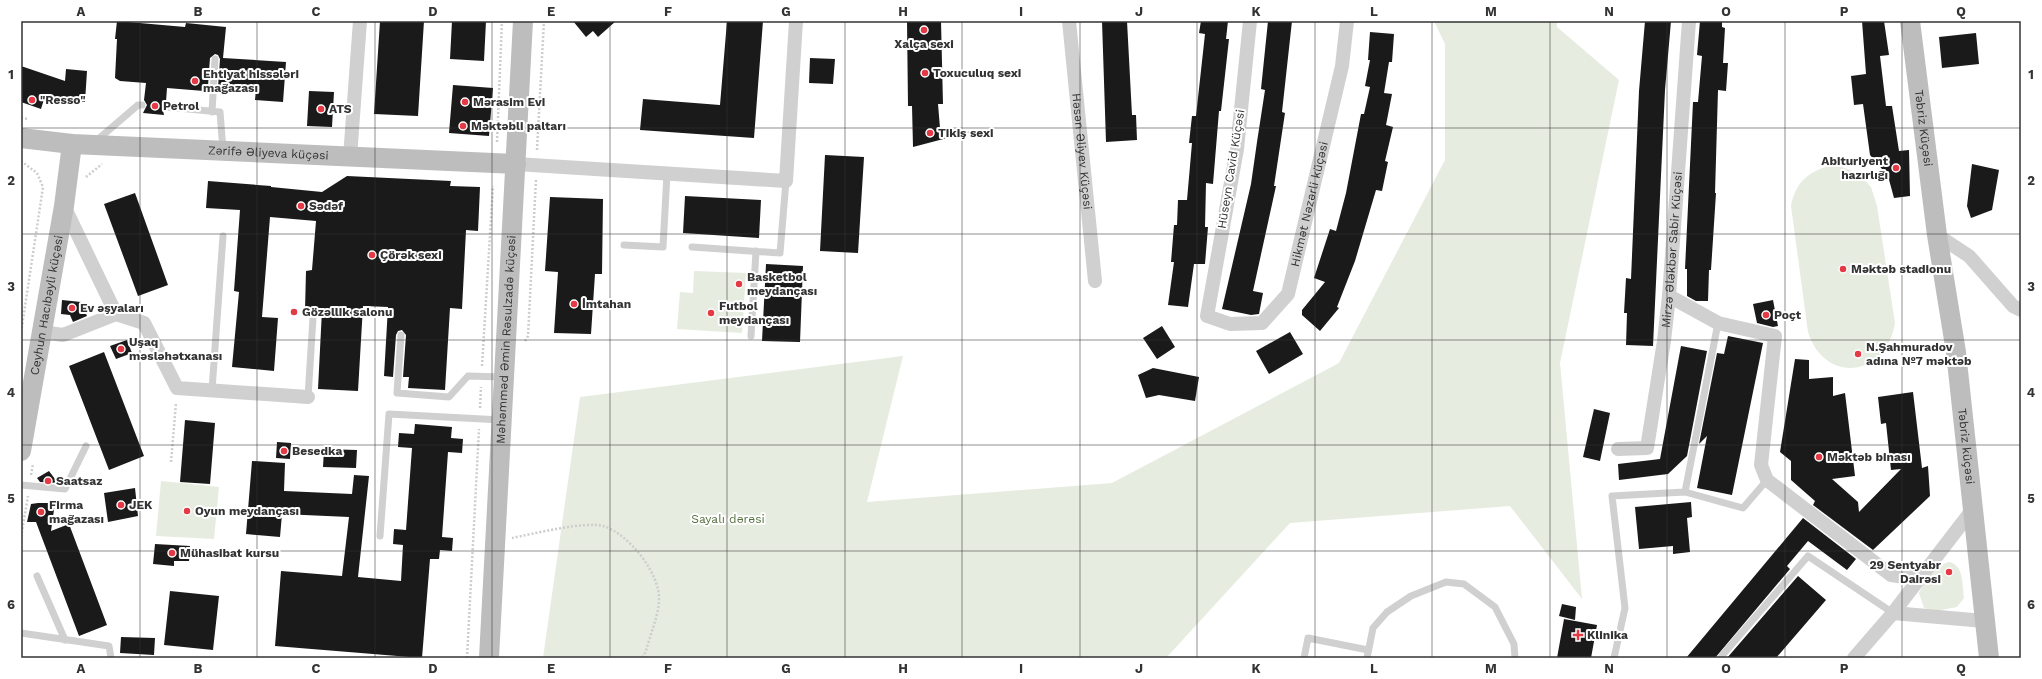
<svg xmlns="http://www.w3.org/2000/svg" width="2042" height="679" viewBox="0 0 2042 679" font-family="'Work Sans',sans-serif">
	<rect width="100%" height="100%" fill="#fff"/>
	<!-- green -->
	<path fill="#e6ecdf" d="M1434,21H1557V27L1619,80L1560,363L1582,599L1510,506L1290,523L1166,658H543L580,397L903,356L867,502L1112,483L1339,363L1445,160V44Z
		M1829,166H1839L1858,173L1871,187L1877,206L1895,323C1886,377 1825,385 1808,332L1791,206C1795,184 1807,172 1829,166Z
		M694,271L746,273L742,333L677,329L680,292L693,293Z
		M161,481L219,487L214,539L156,536Z
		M1949,562C1964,565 1962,584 1964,598L1957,607L1936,611L1924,608L1919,593C1925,581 1936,565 1949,562Z"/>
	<!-- building -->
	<path fill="#1a1a1a" d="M117,21L185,27L186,23L226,27L223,58L286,62L283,102L255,100L256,89L218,87L220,59L218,55L215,54L210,58L208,86H204V91L167,88L166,102L162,106L164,115L143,113L147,105L144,100L146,83L120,81L115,78L117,39H115Z
		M380,21H424L418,116L374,114Z
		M452,21H486L484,61L450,59Z
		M573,21H616L598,37L593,31L586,37Z
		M727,21H763L754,138L640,130L643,99L720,105Z
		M907,21H941L943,104H938L940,128L970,132L913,147L912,106H908Z
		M1102,21H1127L1132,115H1136L1137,140L1106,142Z
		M1201,21H1228L1226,39H1229L1221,111H1219L1213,184L1206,183L1205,227H1208L1205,264H1194L1188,307L1168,305L1174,262H1171L1174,225H1177L1178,200H1187L1192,143H1189L1192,116H1196L1205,34L1199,33Z
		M1268,21H1292L1282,112L1285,113L1274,186H1276L1253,291L1263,293L1259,314L1251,315L1222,309L1251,184L1257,142L1265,90L1261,89Z
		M1645,21H1671L1665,90L1653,346L1626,345L1627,313H1624L1626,278L1631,279L1639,91Z
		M1700,21H1722V27L1725,28L1723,63H1728L1726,91L1718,90L1715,193H1716L1711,270H1709L1708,301H1696L1687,296V269H1685L1693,102H1698L1702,56L1697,55Z
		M1862,21H1884L1889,55L1880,56L1886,106H1892L1899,151L1909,150L1910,196L1894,198L1888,176L1870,155L1863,104L1854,105L1851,76L1866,74Z
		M1370,32L1394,34L1392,62H1389L1384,93L1392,94L1386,125L1393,127L1385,161L1388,162L1382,191L1376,190L1355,261L1337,307L1339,308L1320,331L1302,315V310L1325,282L1314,278L1330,229L1336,231L1346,193L1361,114H1364L1370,87L1365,86L1370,60H1368Z
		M1976,33L1979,64L1942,68L1939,37Z
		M810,58L835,59L833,84L809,83Z
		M21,66L65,81L66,69L87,71L85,102L54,99L45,96L41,109L21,102Z
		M453,85L493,88L489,136L449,133Z
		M309,91L334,92L332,127L307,126Z
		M825,155L864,157L858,253L820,251Z
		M1972,164L1999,170L1992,210L1971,218L1967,206Z
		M347,176L451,181L450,186L480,187L478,231L466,230L462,309L450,308L445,390L408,388L409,377H403L406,335L402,330L398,331L396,335L393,377L384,376L388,307L363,306L358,391L318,389L322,310H305L306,271L312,270L316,221L270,217L262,317L278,318L274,371L232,367L239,292L234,291L240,210L206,208L208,181L271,186V187L322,192Z
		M135,193L168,285L138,296L104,204Z
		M685,196L761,200L759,238L683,233Z
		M550,197L603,199L602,274H595L591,334L554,333L558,272L545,271Z
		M766,264L803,266L800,342L762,341Z
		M62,300L81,302L87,316L73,322L70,315L61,314Z
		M1773,300L1778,326L1773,327L1757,323L1753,304Z
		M1162,326L1175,347L1157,359L1143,338Z
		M1290,332L1303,354L1269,374L1256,351Z
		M1728,336L1763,343L1732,495L1697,488L1707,436L1699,444L1717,353L1724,354Z
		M127,340L132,353L116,359L110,346Z
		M1681,346L1707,351L1687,456L1668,474L1619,480L1618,464L1660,459Z
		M104,352L144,456L109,470L69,366Z
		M1795,359L1809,360V379L1833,377V396L1845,393L1855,476L1832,479L1858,502L1859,512L1901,469L1891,470L1886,423L1881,424L1878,397L1913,392L1922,468L1928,466L1930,496L1873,550L1813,505L1815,501L1791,480V461L1780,452Z
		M1153,368L1199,377L1195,401L1159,395L1146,398L1138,375Z
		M1594,409L1610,413L1600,461L1583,457Z
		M185,420L215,423L210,484L180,482Z
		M415,424L452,427L451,438L463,439L462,453L448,452L442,537L453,538L452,551L440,550L439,559H430L422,658L275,646L281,571L342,576L349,517L282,514L280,537L246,534L252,461L285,463L284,491L352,494L354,475L369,476L358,577L401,581L403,545L393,544L394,529L406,530L412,448L398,447L399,433L414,434Z
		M277,442L291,443L290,459L276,458Z
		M324,449L357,450L356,468L323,467Z
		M49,471L58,483L40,482L37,478Z
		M135,488L138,516L108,522L104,493Z
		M1691,502L1692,517L1687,518L1690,552L1673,554V546L1639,549L1635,507Z
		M38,503H55L51,531L69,524L107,625L79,636L36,522H27L31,504Z
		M1803,518L1856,559L1847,570L1808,541L1787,566L1790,569L1715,658H1686Z
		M155,544L190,546L189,561H174V566L153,564Z
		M1798,576L1826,600L1776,658H1727Z
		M170,591L219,596L213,650L164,645Z
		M1562,604L1576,607L1575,620L1559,616Z
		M1564,619L1597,625L1591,658H1557Z
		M121,637L155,638L154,655L120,653Z"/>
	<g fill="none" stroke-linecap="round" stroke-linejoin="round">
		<!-- path -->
		<path stroke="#cdcdcd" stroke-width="2.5" stroke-dasharray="2 2" stroke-linecap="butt" d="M21,118L29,119
			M497,142L502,21
			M537,150L544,21
			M21,161L37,173L43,187L21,333
			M86,177L102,164
			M525,341L528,336L536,179
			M482,366L493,186
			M480,408L481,387
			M171,462L176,403
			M31,475L33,464
			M21,537L28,496
			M512,538C532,534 585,521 603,526C628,533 661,574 659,601C658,617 650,635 646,651L642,658
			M467,658L479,429"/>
		<!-- lane -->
		<path stroke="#d0d0d0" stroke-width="7" d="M167,107L220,112L223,150
			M212,112L215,59
			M96,141L138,105H142
			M624,245L663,247L667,174
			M692,247L780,253L786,181
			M401,335L397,393L449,397L468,376L503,377
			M751,336L756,251
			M212,390L223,236
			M308,397L313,318
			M21,485L65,489L86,446
			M1685,492L1718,323
			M380,536L389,414L501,420
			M37,576L65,640
			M21,633L109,646L111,658
			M1304,658L1308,638L1368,650
			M1367,658L1373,628L1387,612L1411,596L1446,582L1464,584L1495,607L1514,644L1515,658
			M1614,658L1625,608L1612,496L1685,492L1743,508L1767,480
			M1720,658L1808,556L1893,613"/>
		<!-- street -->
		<g stroke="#d0d0d0" stroke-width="14">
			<path id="s1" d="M1069,21L1095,281"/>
			<path id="s2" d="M1250,21L1237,149L1207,316L1230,324L1262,323L1288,294L1342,66L1347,21"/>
			<path d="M350,157L360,21"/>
			<path d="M516,164L786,181L796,21"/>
			<path d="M64,206L116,314L144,323L177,388L308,397"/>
			<path d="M1937,235L1969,256L2013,306L2021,310"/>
			<path d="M1669,296L1718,323L1775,336L1761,465L1767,480L1891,575L1905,577L1923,575"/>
			<path d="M42,332L63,335L116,314"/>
			<path id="s3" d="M1618,449L1647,448L1664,341L1669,296L1689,21"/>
			<path d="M1893,613L1973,509"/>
			<path d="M1854,658L1893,613L1984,621"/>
		</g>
		<!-- secondary -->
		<g stroke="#bdbdbd" stroke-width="20">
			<path id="s4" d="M1910,21L1937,235L1956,352L1989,658"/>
			<path id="s5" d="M21,138L72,144L516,164"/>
			<path id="s6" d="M21,451L64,206L72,144"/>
			<path id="s7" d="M489,658L523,21"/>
		</g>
	</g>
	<!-- grid -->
	<path fill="none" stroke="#333" stroke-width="1" stroke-opacity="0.55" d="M140,21V658M257,21V658M375,21V658M492,21V658M610,21V658M727,21V658M845,21V658M962,21V658M1080,21V658M1197,21V658M1315,21V658M1432,21V658M1550,21V658M1667,21V658M1785,21V658M1902,21V658M21,128H2021M21,234H2021M21,340H2021M21,445H2021M21,551H2021"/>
	<!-- markers -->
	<g fill="#e63946" stroke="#fff" stroke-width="1.5">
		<circle cx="924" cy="30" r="4"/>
		<circle cx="925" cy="73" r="4"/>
		<circle cx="195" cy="81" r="4"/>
		<circle cx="32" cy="100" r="4"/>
		<circle cx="465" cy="102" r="4"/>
		<circle cx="155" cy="106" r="4"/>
		<circle cx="321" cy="109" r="4"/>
		<circle cx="463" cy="126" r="4"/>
		<circle cx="930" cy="133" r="4"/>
		<circle cx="1896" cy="168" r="4"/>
		<circle cx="301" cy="206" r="4"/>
		<circle cx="372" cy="255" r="4"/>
		<circle cx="1843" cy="269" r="4"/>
		<circle cx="739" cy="284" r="4"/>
		<circle cx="574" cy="304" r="4"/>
		<circle cx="72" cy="308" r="4"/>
		<circle cx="294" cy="312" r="4"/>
		<circle cx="711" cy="313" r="4"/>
		<circle cx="1766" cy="315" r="4"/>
		<circle cx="121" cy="349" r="4"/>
		<circle cx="1858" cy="354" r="4"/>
		<circle cx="284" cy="451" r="4"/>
		<circle cx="1819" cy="457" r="4"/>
		<circle cx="48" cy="481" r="4"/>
		<circle cx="121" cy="505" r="4"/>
		<circle cx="187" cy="511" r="4"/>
		<circle cx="41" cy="512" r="4"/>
		<circle cx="172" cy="553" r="4"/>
		<circle cx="1949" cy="572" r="4"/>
		<path d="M1576 629h4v4h4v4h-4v4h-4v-4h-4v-4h4z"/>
	</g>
	<g text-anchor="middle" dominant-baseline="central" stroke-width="4" stroke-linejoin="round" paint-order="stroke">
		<!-- poi labels -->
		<g font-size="12" font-weight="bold" fill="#333" stroke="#fff" text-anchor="start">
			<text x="924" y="44" text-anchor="middle">Xalça sexi</text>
			<text x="933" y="73">Toxuculuq sexi</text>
			<text x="203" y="74">Ehtiyat hissələri<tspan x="203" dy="14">mağazası</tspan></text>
			<text x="40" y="100">"Resso"</text>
			<text x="473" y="102">Mərasim Evi</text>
			<text x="163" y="106">Petrol</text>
			<text x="329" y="109">ATS</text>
			<text x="471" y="126">Məktəbli paltarı</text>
			<text x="938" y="133">Tikiş sexi</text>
			<text x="1888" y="161" text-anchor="end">Abituriyent<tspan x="1888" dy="14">hazırlığı</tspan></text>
			<text x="309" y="206">Sədəf</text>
			<text x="380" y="255">Çörək sexi</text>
			<text x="1851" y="269">Məktəb stadionu</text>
			<text x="747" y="277">Basketbol<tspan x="747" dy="14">meydançası</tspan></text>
			<text x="582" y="304">İmtahan</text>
			<text x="719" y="306">Futbol<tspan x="719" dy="14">meydançası</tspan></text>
			<text x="80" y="308">Ev əşyaları</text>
			<text x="302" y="312">Gözəllik salonu</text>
			<text x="1774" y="315">Poçt</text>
			<text x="129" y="342">Uşaq<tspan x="129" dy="14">məsləhətxanası</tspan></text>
			<text x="1866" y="347">N.Şahmuradov<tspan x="1866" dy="14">adına №7 məktəb</tspan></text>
			<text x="292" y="451">Besedka</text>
			<text x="1827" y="457">Məktəb binası</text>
			<text x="56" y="481">Saatsaz</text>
			<text x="49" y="505">Firma<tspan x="49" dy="14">mağazası</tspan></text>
			<text x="129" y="505">JEK</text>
			<text x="195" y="511">Oyun meydançası</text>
			<text x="180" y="553">Mühasibat kursu</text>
			<text x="1941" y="565" text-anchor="end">29 Sentyabr<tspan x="1941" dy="14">Dairəsi</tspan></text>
			<text x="1587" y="635">Klinika</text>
		</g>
		<!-- street labels -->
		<g font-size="12" fill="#333" stroke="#fff">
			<text stroke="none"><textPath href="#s4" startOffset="108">Təbriz Küçəsi</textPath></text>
			<text stroke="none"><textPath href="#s1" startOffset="131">Həsən Əliyev Küçəsi</textPath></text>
			<text stroke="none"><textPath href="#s5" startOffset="248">Zərifə Əliyeva küçəsi</textPath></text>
			<text transform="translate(1231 169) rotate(-81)">Hüseyn Cavid Küçəsi</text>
			<text stroke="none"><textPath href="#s2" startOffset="486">Hikmət Nəzərli küçəsi</textPath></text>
			<text stroke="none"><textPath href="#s3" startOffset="229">Mirzə Ələkbər Sabir Küçəsi</textPath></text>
			<text stroke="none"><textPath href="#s6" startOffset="148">Ceyhun Hacıbəyli küçəsi</textPath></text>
			<text stroke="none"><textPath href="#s7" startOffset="319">Məhəmməd Əmin Rəsulzadə küçəsi</textPath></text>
			<text stroke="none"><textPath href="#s4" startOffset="429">Təbriz küçəsi</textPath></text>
		</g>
		<!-- park labels -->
		<g font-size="12" fill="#56703f" stroke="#fff">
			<text x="728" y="519">Sayalı dərəsi</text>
		</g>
	</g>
	<!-- border -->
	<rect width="2042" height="679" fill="none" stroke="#ffffff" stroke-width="44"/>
	<rect x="22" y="22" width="1998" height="635" fill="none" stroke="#333" stroke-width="1.5"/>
	<g font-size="13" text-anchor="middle" font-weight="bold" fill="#333">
		<text x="81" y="16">A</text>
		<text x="198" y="16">B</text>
		<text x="316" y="16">C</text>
		<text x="433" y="16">D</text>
		<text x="551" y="16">E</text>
		<text x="668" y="16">F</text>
		<text x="786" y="16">G</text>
		<text x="903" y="16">H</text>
		<text x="1021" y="16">I</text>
		<text x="1139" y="16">J</text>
		<text x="1256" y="16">K</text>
		<text x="1374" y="16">L</text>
		<text x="1491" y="16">M</text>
		<text x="1609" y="16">N</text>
		<text x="1726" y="16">O</text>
		<text x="1844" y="16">P</text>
		<text x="1961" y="16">Q</text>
		<text x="11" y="79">1</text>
		<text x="2031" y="79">1</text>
		<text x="11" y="185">2</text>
		<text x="2031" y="185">2</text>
		<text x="11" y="291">3</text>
		<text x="2031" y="291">3</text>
		<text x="11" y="397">4</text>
		<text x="2031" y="397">4</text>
		<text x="11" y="503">5</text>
		<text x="2031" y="503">5</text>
		<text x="11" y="609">6</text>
		<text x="2031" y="609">6</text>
		<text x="81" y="673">A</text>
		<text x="198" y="673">B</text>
		<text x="316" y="673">C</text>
		<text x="433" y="673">D</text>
		<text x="551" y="673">E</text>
		<text x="668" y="673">F</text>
		<text x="786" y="673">G</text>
		<text x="903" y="673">H</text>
		<text x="1021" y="673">I</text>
		<text x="1139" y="673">J</text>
		<text x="1256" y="673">K</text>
		<text x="1374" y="673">L</text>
		<text x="1491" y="673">M</text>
		<text x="1609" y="673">N</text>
		<text x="1726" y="673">O</text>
		<text x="1844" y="673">P</text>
		<text x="1961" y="673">Q</text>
	</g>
</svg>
